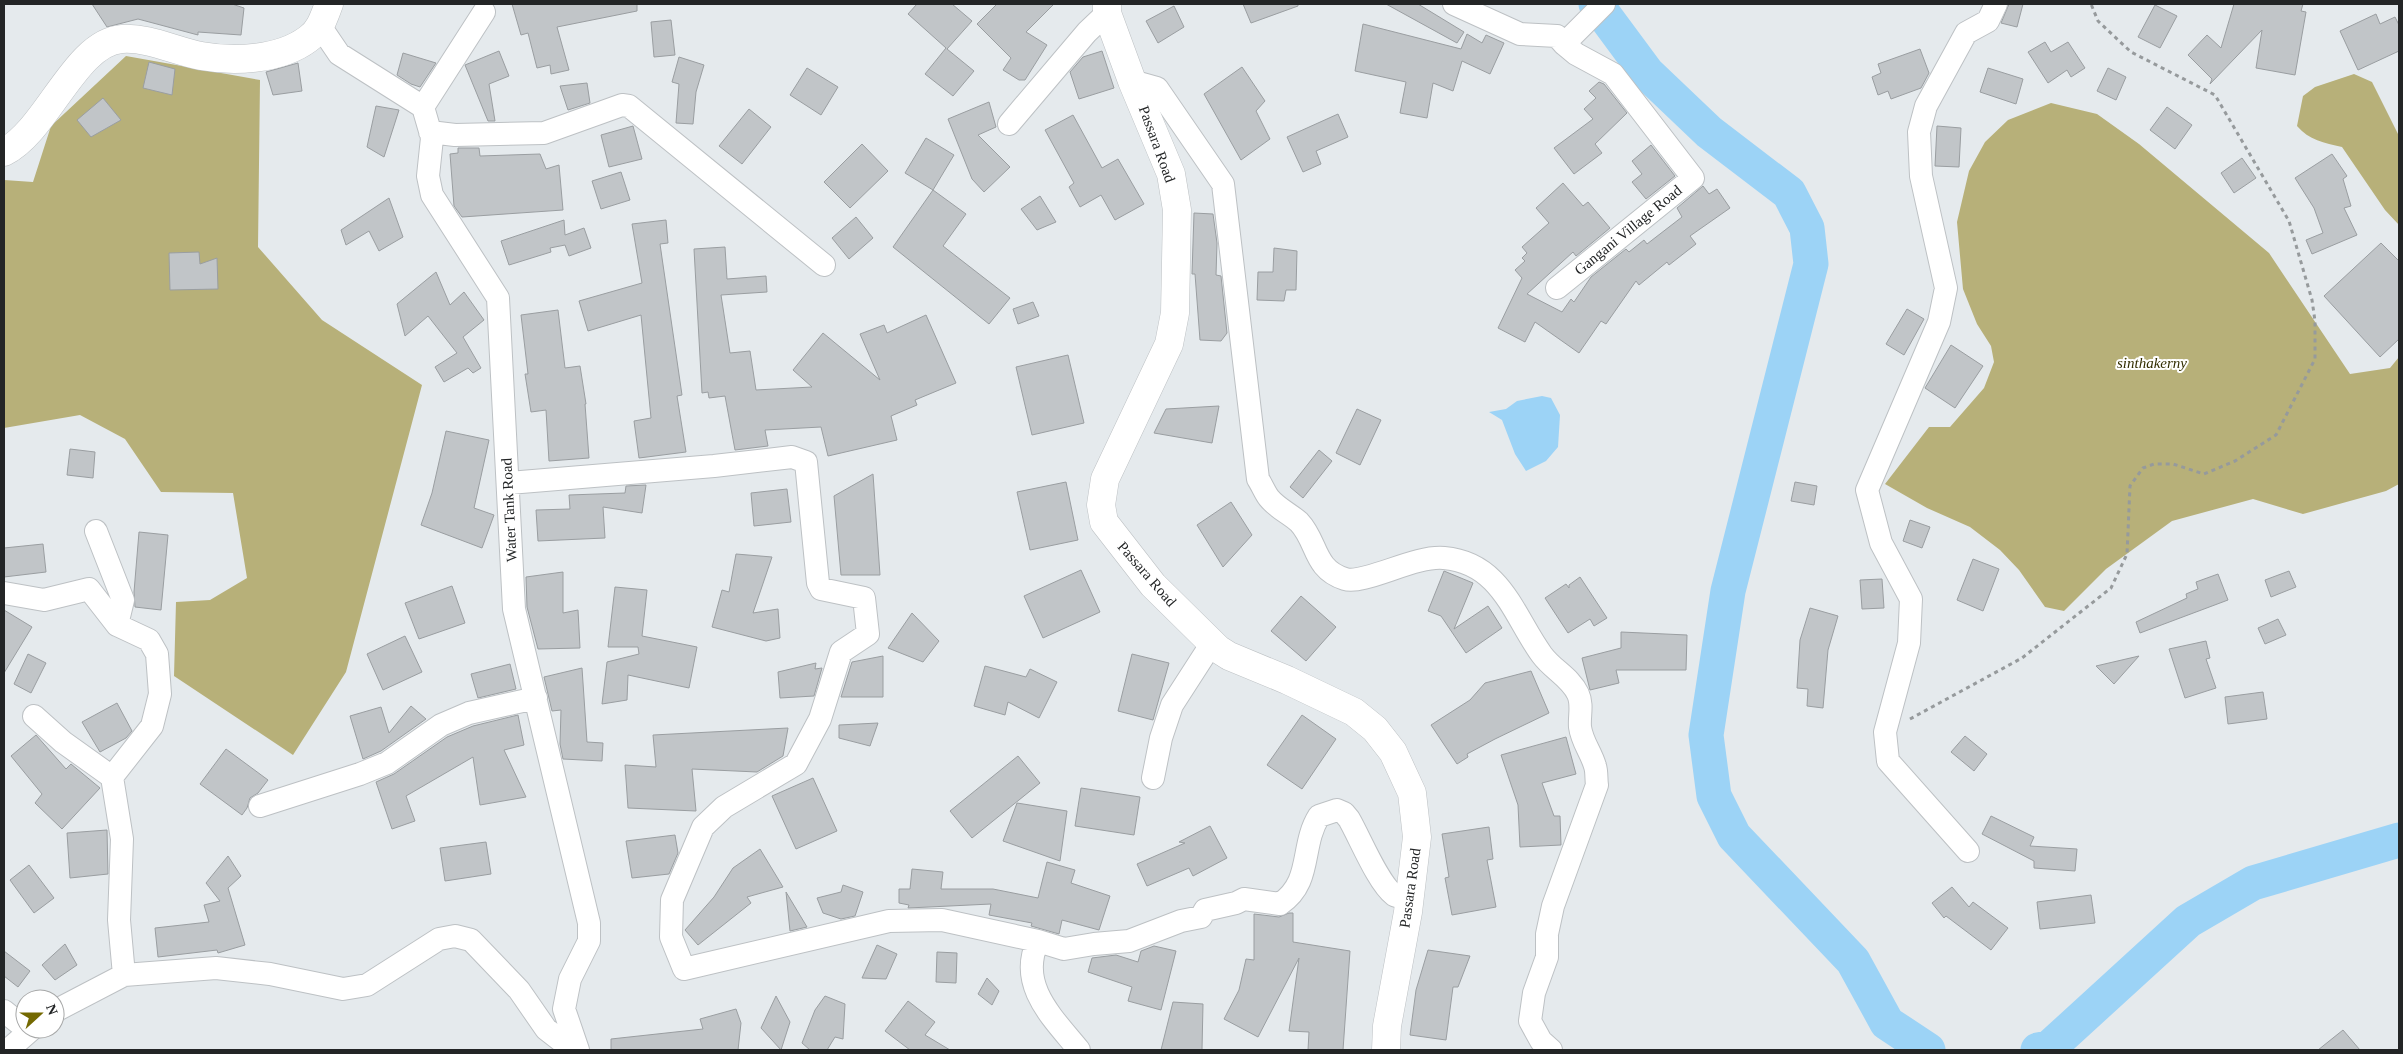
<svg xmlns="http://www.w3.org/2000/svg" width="2403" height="1054" viewBox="0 0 2403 1054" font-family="Georgia,serif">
	<rect width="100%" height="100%" fill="#e5eaed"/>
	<!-- forest -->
	<path fill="#b7b079" d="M126,56L260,80L258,247L322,320L422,385L346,672L293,755L174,676L176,602L210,600L247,578L233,493L161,492L125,439L80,415L4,428V180L33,182L51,126Z
		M2354,74L2372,82L2399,136V225L2385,210L2342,147C2324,143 2309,140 2297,126L2303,96L2315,87Z
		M2051,103L2097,114L2139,144L2269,253L2350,374L2390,368L2399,357V484L2386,491L2303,514L2253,499L2172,521L2106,569L2064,611L2045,607L2019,570L2000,550L1970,527L1927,508L1885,484L1929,427H1950L1984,388L1994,362L1991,346L1977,324L1963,289L1957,222L1969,171L1985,142L2008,120Z"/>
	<!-- water -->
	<path fill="#9cd3f6" d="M1542,396L1551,398L1560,415L1558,447L1546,461L1526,471L1515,454L1502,420L1489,412L1506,409L1517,401Z"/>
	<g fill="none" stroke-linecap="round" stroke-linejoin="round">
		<!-- river -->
		<path stroke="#9cd3f6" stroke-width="35" d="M1596,4L1647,73L1709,132L1789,193L1807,228L1811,264L1728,591L1706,735L1714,796L1734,836L1853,961L1887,1023L1928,1050
			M2038,1050L2049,1048L2188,921L2253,883L2399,840"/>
	</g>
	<!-- building -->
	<path fill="#c1c5c8" stroke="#9a9ea1" d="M92,4H232L244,8L241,35L198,32V35L138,19L107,27Z
		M512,4H637V11L557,27L569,70L551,74L550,65L537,68L528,33L521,35Z
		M917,4H952L972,21L947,49L974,71L953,96L925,74L946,48L908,14Z
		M997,4H1054L1026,32L1047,45L1025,80H1019L1003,70L1011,58L977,24Z
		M1243,4H1298V6L1251,23Z
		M1386,4H1418L1464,32L1457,43Z
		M2009,4H2023L2017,27L2001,23Z
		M2234,4H2303L2301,11L2306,12L2295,75L2256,68L2262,30L2210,84L2212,79L2188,55L2207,35L2221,48Z
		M2155,5L2177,16L2160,48L2138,37Z
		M1174,6L1184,27L1158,43L1146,21Z
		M2376,14L2380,24L2395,17L2399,25V51L2358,70L2340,31Z
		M671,20L675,55L654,57L651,22Z
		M1363,24L1461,49L1467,34L1482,43L1486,35L1504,43L1490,74L1462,61L1453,91L1433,83L1427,118L1400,113L1406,82L1355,71Z
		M2045,42L2051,52L2068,42L2085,68L2071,77L2067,70L2048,83L2028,52Z
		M1920,49L1929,73L1921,88L1891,99L1888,91L1878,95L1872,77L1881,73L1878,64Z
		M499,51L509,76L489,84L495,121H488L465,65Z
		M1102,51L1114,88L1079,99L1070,72L1083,57Z
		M403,53L436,63L420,87L411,84L397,75Z
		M679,57L704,65L696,92L693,124L676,123L679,84L672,82Z
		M149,62L175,69L172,95L143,88Z
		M298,63L302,91L273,95L266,72Z
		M1242,67L1265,101L1256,111L1270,139L1241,160L1204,94Z
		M807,68L838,87L821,115L790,95Z
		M1988,68L2023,79L2016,104L1980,92Z
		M2108,68L2126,77L2116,100L2097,91Z
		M1599,82L1604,84L1627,113L1595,144L1602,153L1574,174L1554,148L1593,119L1584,109L1596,98L1589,91Z
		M587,83L590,103L568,110L560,86Z
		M103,98L121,120L91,137L77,120Z
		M989,102L996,127L978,135L1010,167L984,192L972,179L948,119Z
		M376,106L399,110L384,157L367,147Z
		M2167,107L2192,125L2175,149L2150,130Z
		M749,109L771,127L742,164L719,146Z
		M1338,114L1348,137L1316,151L1321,164L1303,172L1287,137Z
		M1073,115L1102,168L1118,159L1144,204L1115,220L1101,195L1080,207L1069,187L1074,183L1045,130Z
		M633,126L642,159L609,167L601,135Z
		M1937,126L1961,128L1959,167L1935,166Z
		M926,138L954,155L933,190L905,173Z
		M862,144L888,171L850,208L824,182Z
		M1651,145L1675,176L1646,199L1632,182L1642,174L1632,161Z
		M458,148H479L480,156L540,154L546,169L559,165L563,210L462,217L454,206L450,154L458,153Z
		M2332,154L2347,176L2343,179L2351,206L2344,208L2357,235L2312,254L2306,240L2323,233L2314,208L2295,178Z
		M2242,158L2256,178L2234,193L2221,173Z
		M621,172L630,200L601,209L592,181Z
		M1563,183L1583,206L1588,202L1610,228L1576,256L1573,252L1527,294L1562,312L1571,299L1574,302L1591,277L1626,249L1629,252L1644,240L1647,244L1682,217L1677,208L1703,186L1709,194L1717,189L1730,208L1690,236L1696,244L1669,265L1667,262L1639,285L1636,281L1606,324L1601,321L1579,353L1535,322L1525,342L1498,328L1522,278L1515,270L1525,261L1522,258L1527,253L1522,247L1549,223L1536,208Z
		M933,190L966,214L943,246L1010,298L989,324L893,247Z
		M1040,196L1056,222L1037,230L1021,209Z
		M389,198L403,237L379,251L369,231L346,245L341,230Z
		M1194,213L1213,214L1217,243L1216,275L1221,276L1227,333L1221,341L1200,340L1195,274H1192Z
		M856,217L873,238L849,259L832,238Z
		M564,220L565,235L584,228L591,248L569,256L565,245L550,248L551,252L509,265L501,241Z
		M666,220L668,243L660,244L682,395L677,396L686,452L639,458L634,421L651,418L641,315L588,331L579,301L642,283L632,224Z
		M2381,243L2399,261V339L2380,357L2324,296Z
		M725,247L727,279L766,276L767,292L721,295L730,353L750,351L756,390L812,387L793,370L823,333L880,380L860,334L884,325L887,333L926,315L956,383L915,400L917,405L891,416L897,440L828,456L821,427L765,430L768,446L735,450L725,396L709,398L708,392L702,393L694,249Z
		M1274,248L1297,251L1296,290H1286L1284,301L1257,300L1258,272H1273Z
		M199,252L200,264L217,258L218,289L170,290L169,253Z
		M436,272L450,305L464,292L484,320L463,337L481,368L473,373L468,368L444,382L435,367L457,353L428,316L405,336L397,304Z
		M1033,302L1039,316L1018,324L1013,309Z
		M1907,309L1924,319L1904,355L1886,344Z
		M558,310L565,368L580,366L586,404H585L589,458L549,461L546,410L531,412L525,374H528L521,315Z
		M1951,345L1983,366L1955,408L1925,388Z
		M1068,355L1084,423L1032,435L1016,367Z
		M1219,406L1212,443L1154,433L1166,409Z
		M1357,409L1381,420L1360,465L1336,453Z
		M446,431L489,440L474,508L494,515L482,548L421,525L432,493Z
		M70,449L95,452L93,478L67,475Z
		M1319,450L1332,461L1303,498L1290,487Z
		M873,474L880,575H841L834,496Z
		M1066,482L1078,540L1030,550L1017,492Z
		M1795,482L1817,486L1814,505L1791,501Z
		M646,485L642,513L603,507L605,538L538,541L536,510L570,509L569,495L625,493L626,486Z
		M787,489L791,522L754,526L751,493Z
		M1231,502L1252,535L1223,567L1197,525Z
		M1910,520L1930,527L1922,548L1903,541Z
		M139,532L168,535L161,610L135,607L134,592Z
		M43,544L46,572L4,577V548Z
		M736,554L772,557L753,613L778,609L780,638L766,641L712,627L722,590L729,592Z
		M1973,559L1999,569L1983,611L1957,600Z
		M1081,570L1100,612L1043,638L1024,596Z
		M1444,571L1473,583L1454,629L1488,606L1502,628L1466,653L1441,616L1428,611Z
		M2289,571L2296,587L2271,597L2265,580Z
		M563,572V613L578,610L580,648L538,649L527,607L526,577Z
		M2218,574L2228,600L2140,633L2136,622L2187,598L2186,594L2198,589L2196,582Z
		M1580,577L1607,618L1594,626L1590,619L1568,633L1545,598L1566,584L1569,588V585Z
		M1882,579L1884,608L1862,609L1860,580Z
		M452,586L465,623L419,639L405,603Z
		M615,587L647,590L642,636L697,647L689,688L628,675L627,700L602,704L607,662L639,654L638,647H608Z
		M1301,596L1336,627L1306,661L1271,631Z
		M1810,608L1838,616L1828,650L1823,708L1807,706L1808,689L1797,688L1800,640Z
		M4,610L32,627L4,673Z
		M912,613L939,641L923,662L888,648Z
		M2278,619L2286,635L2265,644L2258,628Z
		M1621,632L1687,635L1686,670H1616L1619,683L1590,690L1582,658L1621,648Z
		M405,636L422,672L383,690L367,654Z
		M2206,641L2210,658L2206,659L2216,688L2185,698L2169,649Z
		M28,654L46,663L31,693L14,684Z
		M1132,654L1169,663L1153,720L1118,711Z
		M883,656V697H841L852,662Z
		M2139,656L2114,684L2096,666Z
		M816,663L815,669L822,668L814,696L780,698L778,672Z
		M510,664L516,689L478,698L471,674Z
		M985,666L1026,677L1030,669L1057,682L1039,718L1008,702L1005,715L974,706Z
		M582,668L587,742L603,743L602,761L563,759L560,744L561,710L552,711L544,677Z
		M1531,671L1549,713L1495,739L1467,754L1468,757L1457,764L1431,725L1470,700L1485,683Z
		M2263,692L2267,719L2228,724L2225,697Z
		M117,703L132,731L126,738L100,752L82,722Z
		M411,706L426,719L381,751L363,759L350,716L381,707L389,733Z
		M518,715L524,745L504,750L526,797L480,805L473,757L406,796L415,821L392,829L376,782L394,774L447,737L473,726Z
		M1302,715L1336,739L1302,789L1267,765Z
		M878,723L870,746L839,738V725Z
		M788,728L783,756L757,772L692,769L696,811L628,808L625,765L656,767L653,735Z
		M36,735L66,769L71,764L100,788L62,829L35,803L42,794L11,756Z
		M1965,736L1987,754L1974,771L1951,752Z
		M1566,737L1576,774L1542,783L1554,816H1560L1561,845L1520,847L1518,805L1501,755Z
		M226,749L268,780L258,793L250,798L247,808L242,815L200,784Z
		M1018,756L1040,783L972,838L950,811Z
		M813,778L837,831L796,849L772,796Z
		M1081,788L1140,797L1134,835L1075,826Z
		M1017,803L1067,811L1060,861L1003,841Z
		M1991,816L2034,837L2030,846L2077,849L2075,871L2034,868V861L1982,834Z
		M1210,826L1227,858L1193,876L1189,868L1147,886L1137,864L1185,843L1179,842Z
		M1489,827L1493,859L1487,860L1496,907L1452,915L1445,878L1449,877L1442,834Z
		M107,830L108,874L70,878L67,833Z
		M675,835L678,853L669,874L632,878L626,841Z
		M486,842L491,874L445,881L440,848Z
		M760,849L783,887L747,897L751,903L698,945L685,930L714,897L733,868Z
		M228,856L241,876L228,888L245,945L218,953L217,950L158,957L155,928L209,922L204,905L220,901L206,883Z
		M1047,862L1075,870L1071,883L1110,896L1099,930L1062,920L1059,934L1031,926L1032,923L989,915L991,904L908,908L909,905L899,903V889H910L912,869L943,872L941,889H993L1038,898Z
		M29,865L54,898L34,913L10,880Z
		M843,885L863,892L855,916L841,919L823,913L817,898L841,892Z
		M1952,887L1969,907L1973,902L2008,928L1991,950L1946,916L1944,918L1932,903Z
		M786,892L807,927L790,931Z
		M2091,895L2095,923L2040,929L2037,902Z
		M1289,913H1293V942L1350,951L1343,1050H1308L1309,1032L1289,1031L1299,958L1258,1037L1224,1019L1239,990L1246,959L1254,960V914L1279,917Z
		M65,944L77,965L55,980L42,965Z
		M877,945L897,954L886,979L862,978Z
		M1154,946L1176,951L1161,1010L1128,1001L1132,987L1088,972L1092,958L1116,955L1138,962L1141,951Z
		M1428,950L1470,956L1458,987H1453L1446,1040L1410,1035L1416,990Z
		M4,951L30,971L18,987L4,976Z
		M937,952L957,953L956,983L936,982Z
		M987,978L999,991L992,1005L978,994Z
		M776,996L790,1022L781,1050L761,1028Z
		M825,996L845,1004L843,1039L835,1037L827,1050H810L802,1043L815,1010Z
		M908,1001L935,1022L925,1035L950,1050H910L885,1031Z
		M1173,1002L1203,1004L1202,1050H1161Z
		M736,1009L741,1023L738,1050H611V1039L703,1029L700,1019Z
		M2343,1030L2360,1050H2318Z"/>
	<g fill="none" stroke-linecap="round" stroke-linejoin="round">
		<!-- minor casing -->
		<g stroke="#bdc1c4" stroke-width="24">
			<path id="minor" d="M1454,4L1520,34L1557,36L1564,44L1604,4
				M320,26L339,54L423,107L432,138L428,176L432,195L498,298L514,609L589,923V941L570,979L564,1009L578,1050
				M1132,81L1157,88L1223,184L1258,479C1262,485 1265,493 1269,498C1277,508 1290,514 1299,522C1318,542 1313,569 1345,579C1364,585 1415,555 1444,558C1502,563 1514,617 1542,655C1553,670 1570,677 1578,694C1583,705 1579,716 1580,727C1582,742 1591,752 1595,766C1597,772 1596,779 1597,785L1553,906L1547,934V957L1534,993L1530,1021L1541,1041L1551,1050
				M423,107L484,12
				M1009,124L1087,32L1107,13
				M430,132L455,135L544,133L622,105L629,106L824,265
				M1557,288L1693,178L1613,74L1576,54L1564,44
				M509,483L714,466L792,457L806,462L818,583L821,589L864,598L868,634L841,652L820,719L796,764L724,807L703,827L672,900L671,937L684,969L889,921L942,920L1038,941L1064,949L1094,944L1129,941L1181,921L1201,917L1205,910L1236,903L1244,899L1280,904C1313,882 1300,846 1319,816L1337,810L1344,813L1349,819C1360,838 1378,883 1394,895C1399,898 1404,896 1410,896
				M96,531L123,600L117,625
				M4,593L44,600L89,589L117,625L149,640L157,654L160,694L152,726L112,777L122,839L119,920L124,975
				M34,716L63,742L112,777
				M1153,778L1161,738L1172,705L1212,643
				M260,806L360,774L387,763L441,725L469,713L536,698
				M1968,851L1888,761L1885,732L1909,643L1911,599L1881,543L1867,490L1939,322L1946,288L1921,176L1919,132L1926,106L1966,33L1988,21L1996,4
				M1038,941C1017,985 1053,1018 1079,1050
				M4,1011L25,1028
				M55,1011L124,975L216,968L270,974L343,989L367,985L439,939L455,936L471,940L519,990L546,1029L573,1050
				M8,1050L32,1029"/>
		</g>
		<!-- major casing -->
		<g stroke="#bdc1c4" stroke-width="29">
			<path id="major" d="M4,152C47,131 75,42 122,39C148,37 175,51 201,56C234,62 280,60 308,39C320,31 324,17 329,4"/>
		</g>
		<!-- highway casing -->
		<g stroke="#bdc1c4" stroke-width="29">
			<path id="highway" d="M1107,4V13L1132,81L1171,174L1177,210L1175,313L1169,344L1105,479L1101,505L1104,522L1153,585L1218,649L1229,656L1287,680L1354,712L1375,729L1393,752L1412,793L1417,837L1408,912L1387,1026L1386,1050"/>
		</g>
		<!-- path -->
		<path stroke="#969a9c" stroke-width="3" stroke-dasharray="4 4" stroke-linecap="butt" d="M1910,719L2022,658L2111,588L2127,554L2130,486L2143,468L2154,464H2173L2204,474L2235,461L2276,435L2315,359V321L2312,300L2289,221L2215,95L2131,52L2098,21L2091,4"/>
		<!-- minor -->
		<use href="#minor" stroke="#fff" stroke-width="22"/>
		<!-- major -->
		<use href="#major" stroke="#fff" stroke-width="28"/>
		<!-- highway -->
		<use href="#highway" stroke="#fff" stroke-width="28"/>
	</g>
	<g text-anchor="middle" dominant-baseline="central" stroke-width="4" stroke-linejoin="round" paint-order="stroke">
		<!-- street labels -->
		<g font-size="15" fill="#232526" stroke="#fff">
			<text transform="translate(1157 144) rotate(70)">Passara Road</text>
			<text transform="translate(1628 230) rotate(-39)">Gangani Village Road</text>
			<text transform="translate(509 510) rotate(-93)">Water Tank Road</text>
			<text transform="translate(1147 574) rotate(49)">Passara Road</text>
			<text transform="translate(1410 888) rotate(-82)">Passara Road</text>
		</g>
		<!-- park labels -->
		<g font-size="15" font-style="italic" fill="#332e00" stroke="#fff">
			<text x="2152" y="363">sinthakerny</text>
		</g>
	</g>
	<!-- border -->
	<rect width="2403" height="1054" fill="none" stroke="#232526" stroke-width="10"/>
	<!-- north arrow -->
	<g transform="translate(40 1014) rotate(69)"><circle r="24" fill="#ffffff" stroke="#a7a8a8"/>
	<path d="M0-4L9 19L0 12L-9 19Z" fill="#746901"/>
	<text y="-8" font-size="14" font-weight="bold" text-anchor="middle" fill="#232526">N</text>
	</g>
</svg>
